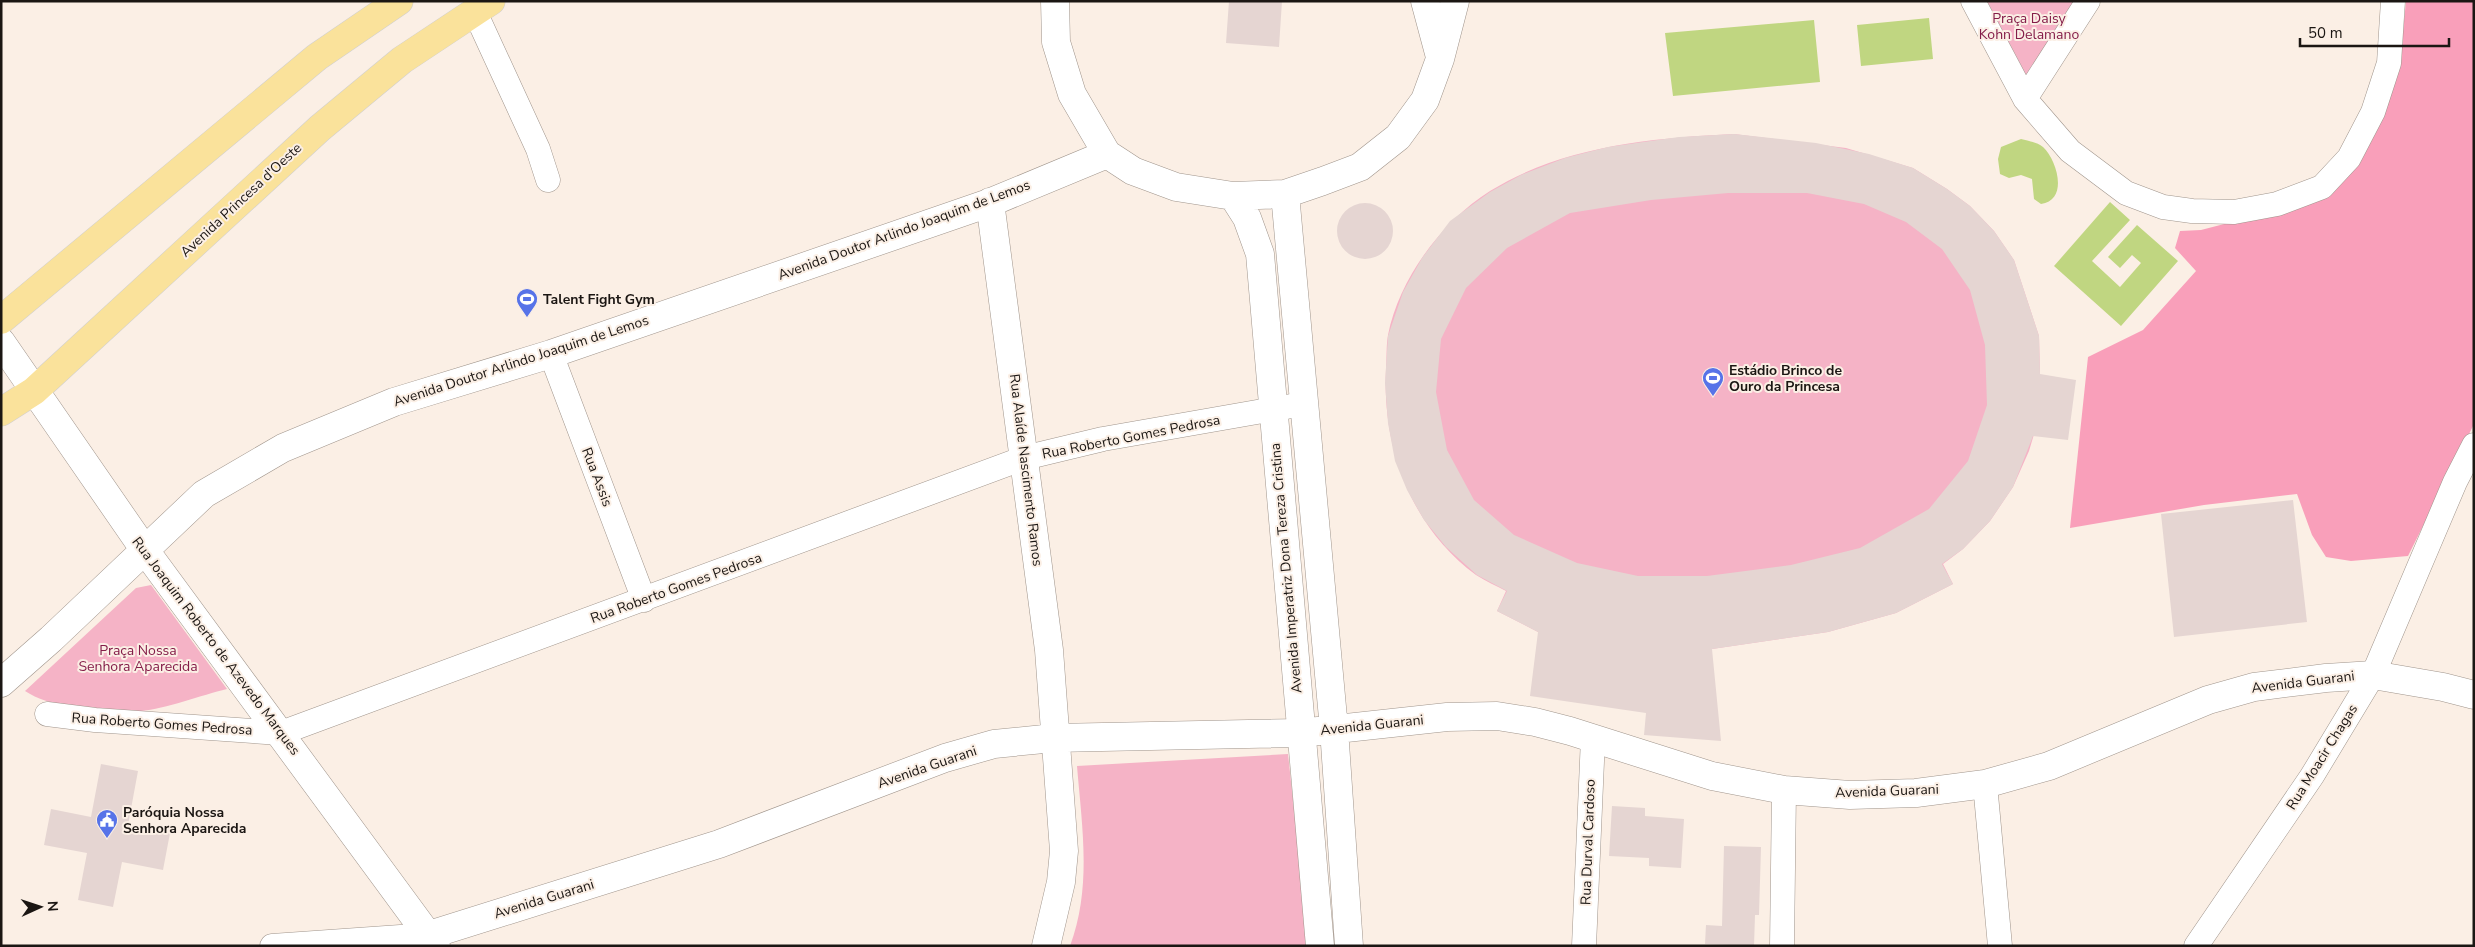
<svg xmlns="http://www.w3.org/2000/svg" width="2475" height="947" viewBox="0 0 2475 947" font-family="'Nunito Sans',sans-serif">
	<rect width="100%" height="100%" fill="#fbefe5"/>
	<!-- green -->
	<path fill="#f5b3c6" d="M1987,1H2075L2027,77Z
		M1734,134L1846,148L1913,168L1947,189L1970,206L1994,231L2014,260L2039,336L2041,411L2029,451L2013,487L1990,521L1963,549L1943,564L1953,584L1896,613L1828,632L1712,649L1538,632L1497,611L1506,591C1497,586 1485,581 1476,575C1411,527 1382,448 1386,369C1387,358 1386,346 1388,335C1399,279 1442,221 1490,191C1563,146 1651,138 1734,134Z
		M151,585L227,689C202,695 165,709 141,711C106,713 54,710 25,691L136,588Z
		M1288,754L1309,946H1070C1092,887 1082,827 1077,766Z"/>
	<!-- forest -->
	<path fill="#f99fba" d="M2406,1H2474V424L2408,556L2351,561L2326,557L2312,535L2297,494L2204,505L2070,528L2088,357L2143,330L2196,271L2175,248L2180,231L2201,230L2328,197L2369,144L2400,61Z"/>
	<!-- water -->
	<path fill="#c0d681" d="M1929,18L1933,59L1861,66L1857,25Z
		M1814,20L1820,82L1673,96L1665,33Z
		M2021,139C2028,141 2037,142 2043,147C2057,160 2069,200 2041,204L2034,199L2032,179L2021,175L2009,178L2000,174L1998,159L2001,147Z
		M2110,202L2130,220L2092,261L2120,287L2141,263L2132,255L2120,268L2108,257L2137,225L2178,261L2121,326L2054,266Z"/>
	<!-- building -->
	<path fill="#e5d5d2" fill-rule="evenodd" d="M1229,1H1282L1279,47L1226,43Z
		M1734,134L1816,143L1869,154L1913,168L1947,189L1970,206L1994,231L2014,260L2039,336L2040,374L2076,380L2068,440L2033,436L2013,487L1990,521L1963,549L1942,564L1953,584L1896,613L1828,632L1712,649L1721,741L1644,735L1646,713L1530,696L1538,632L1497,611L1507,591L1477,575L1446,547L1424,520L1407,490L1395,461L1388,423L1385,383L1388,336L1403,292L1422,258L1450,221L1490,192L1521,175L1565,158L1608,147L1679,137ZM1728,193H1807L1864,204L1906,222L1942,249L1970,290L1985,345L1987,405L1968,461L1929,509L1860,548L1791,565L1707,576H1638L1577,563L1514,535L1474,500L1447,450L1436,392L1441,339L1466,288L1507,248L1570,213L1651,200Z
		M1337 231a28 28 0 1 1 56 0a28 28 0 1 1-56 0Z
		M2293,500L2307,622L2174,637L2161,514Z
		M101,764L138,771L128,825L170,833L163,870L122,862L113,907L78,900L87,853L44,845L51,809L91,817Z
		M1612,806L1645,808V816L1684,819L1681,868L1649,866V858L1609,856Z
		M1724,846L1761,847L1759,915H1755L1754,946L1705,944L1706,925L1722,926Z"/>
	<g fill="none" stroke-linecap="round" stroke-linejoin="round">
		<!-- street casing -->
		<g stroke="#a0958c" stroke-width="25">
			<path id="street" d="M1973,1L2025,99L2070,151L2126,193L2163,207L2192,211L2234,212L2277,204L2322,187L2349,158L2373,112L2389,63L2393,1
				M475,12L538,149L548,180
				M2025,99L2088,1
				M551,354L644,600
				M47,714L95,720L281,733L1024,458L1103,439L1303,404
				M1985,784L2000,946
				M272,946L429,935
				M1584,946L1593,738
				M1782,946L1784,790
				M2196,946L2312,776L2373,675L2455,482L2474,445"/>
		</g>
		<!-- secondary casing -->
		<g stroke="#a0958c" stroke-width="29">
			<path id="secondary" d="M1055,1L1056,42L1072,94L1107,154L1133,171L1176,187L1233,196L1285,194L1323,181L1360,167L1398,137L1425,100L1440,59L1455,1
				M1425,1L1440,57
				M1285,194L1334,729L1349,946
				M1233,196L1247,218L1260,254L1320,946
				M990,202L1049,650L1064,851L1061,882L1046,946
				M1,342L144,549L436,946
				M1,683L51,639L204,494L283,448L394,402L551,354L989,203L1107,154
				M429,935L719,844L945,758L994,744L1054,738L1300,733L1447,717L1497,716L1535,722L1570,731L1712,776L1784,790L1850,795L1916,793L1985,784L2049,766L2208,700L2254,687L2326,678L2373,675L2443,687L2474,695"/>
		</g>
		<!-- primary casing -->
		<g stroke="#d1d0d0" stroke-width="29">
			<path id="primary" d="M1,320L317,57L399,1
				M1,412L34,391L320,128L402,60L491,1"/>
		</g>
		<!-- street -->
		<use href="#street" stroke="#fff" stroke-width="24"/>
		<!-- secondary -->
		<use href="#secondary" stroke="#fff" stroke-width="28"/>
		<!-- primary -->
		<use href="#primary" stroke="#fae29b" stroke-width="28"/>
	</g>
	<!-- icons -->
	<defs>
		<g id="stadium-pin" transform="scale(1.125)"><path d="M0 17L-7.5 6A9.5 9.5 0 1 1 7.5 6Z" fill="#5773e8" stroke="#fbefe5"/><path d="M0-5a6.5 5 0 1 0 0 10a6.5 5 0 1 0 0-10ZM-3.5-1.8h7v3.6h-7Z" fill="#fff"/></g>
		<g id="civic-pin" transform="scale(1.125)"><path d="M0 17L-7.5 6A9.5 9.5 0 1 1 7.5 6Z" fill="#5773e8" stroke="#fbefe5"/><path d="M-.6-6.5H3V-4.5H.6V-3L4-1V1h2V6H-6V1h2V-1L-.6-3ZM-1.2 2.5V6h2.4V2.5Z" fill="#fff"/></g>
	</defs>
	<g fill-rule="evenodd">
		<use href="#stadium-pin" x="527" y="299"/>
		<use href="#stadium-pin" x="1713" y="378"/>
		<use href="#civic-pin" x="107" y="820"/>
	</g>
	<g text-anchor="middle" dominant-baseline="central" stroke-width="4" stroke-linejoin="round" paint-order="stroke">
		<!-- park labels -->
		<g font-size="14" fill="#841d49" stroke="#fbefe5">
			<text x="2029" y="18">Praça Daisy<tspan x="2029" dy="16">Kohn Delamano</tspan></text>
			<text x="138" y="650">Praça Nossa<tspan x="138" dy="16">Senhora Aparecida</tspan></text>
		</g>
		<!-- street labels -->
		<g font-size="14" fill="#1b1613" stroke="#fbefe5">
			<text transform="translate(241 200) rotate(-43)">Avenida Princesa d'Oeste</text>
			<text transform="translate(904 230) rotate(-20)">Avenida Doutor Arlindo Joaquim de Lemos</text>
			<text transform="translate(521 361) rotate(-18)">Avenida Doutor Arlindo Joaquim de Lemos</text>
			<text transform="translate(1131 437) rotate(-11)">Rua Roberto Gomes Pedrosa</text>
			<text transform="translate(1026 470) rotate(83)">Rua Alaíde Nascimento Ramos</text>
			<text transform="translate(597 477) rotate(69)">Rua Assis</text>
			<text transform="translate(1286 568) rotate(-95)">Avenida Imperatriz Dona Tereza Cristina</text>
			<text transform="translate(676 588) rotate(-20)">Rua Roberto Gomes Pedrosa</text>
			<text transform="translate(216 646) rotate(53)">Rua Joaquim Roberto de Azevedo Marques</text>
			<text transform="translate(2303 682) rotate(-7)">Avenida Guarani</text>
			<text transform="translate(162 724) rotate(4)">Rua Roberto Gomes Pedrosa</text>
			<text transform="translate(1372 725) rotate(-6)">Avenida Guarani</text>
			<text transform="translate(2322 757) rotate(-58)">Rua Moacir Chagas</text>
			<text transform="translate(927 767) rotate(-19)">Avenida Guarani</text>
			<text transform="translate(1887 791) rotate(-2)">Avenida Guarani</text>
			<text transform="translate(1588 842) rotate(-88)">Rua Durval Cardoso</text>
			<text transform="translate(544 899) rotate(-17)">Avenida Guarani</text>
		</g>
		<!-- poi labels -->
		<g font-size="14" font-weight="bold" fill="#1b1613" stroke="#fbefe5" text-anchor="start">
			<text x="543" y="299">Talent Fight Gym</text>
			<text x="1729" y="370">Estádio Brinco de<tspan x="1729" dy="16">Ouro da Princesa</tspan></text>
			<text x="123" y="812">Paróquia Nossa<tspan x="123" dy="16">Senhora Aparecida</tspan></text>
		</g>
	</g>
	<!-- border -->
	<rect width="2475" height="947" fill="none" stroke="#1b1613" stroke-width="5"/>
	<!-- north arrow -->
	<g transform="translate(40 907) rotate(87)" stroke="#fbefe5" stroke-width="4" paint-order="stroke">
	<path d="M0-4L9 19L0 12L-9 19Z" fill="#1b1613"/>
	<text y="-8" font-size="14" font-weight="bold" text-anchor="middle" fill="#1b1613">N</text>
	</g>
	<!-- scale -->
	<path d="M2300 38v8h149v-8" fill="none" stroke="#1b1613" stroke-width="2.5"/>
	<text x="2308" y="38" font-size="15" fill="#1b1613" stroke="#fbefe5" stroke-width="4" paint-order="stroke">50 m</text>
</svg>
